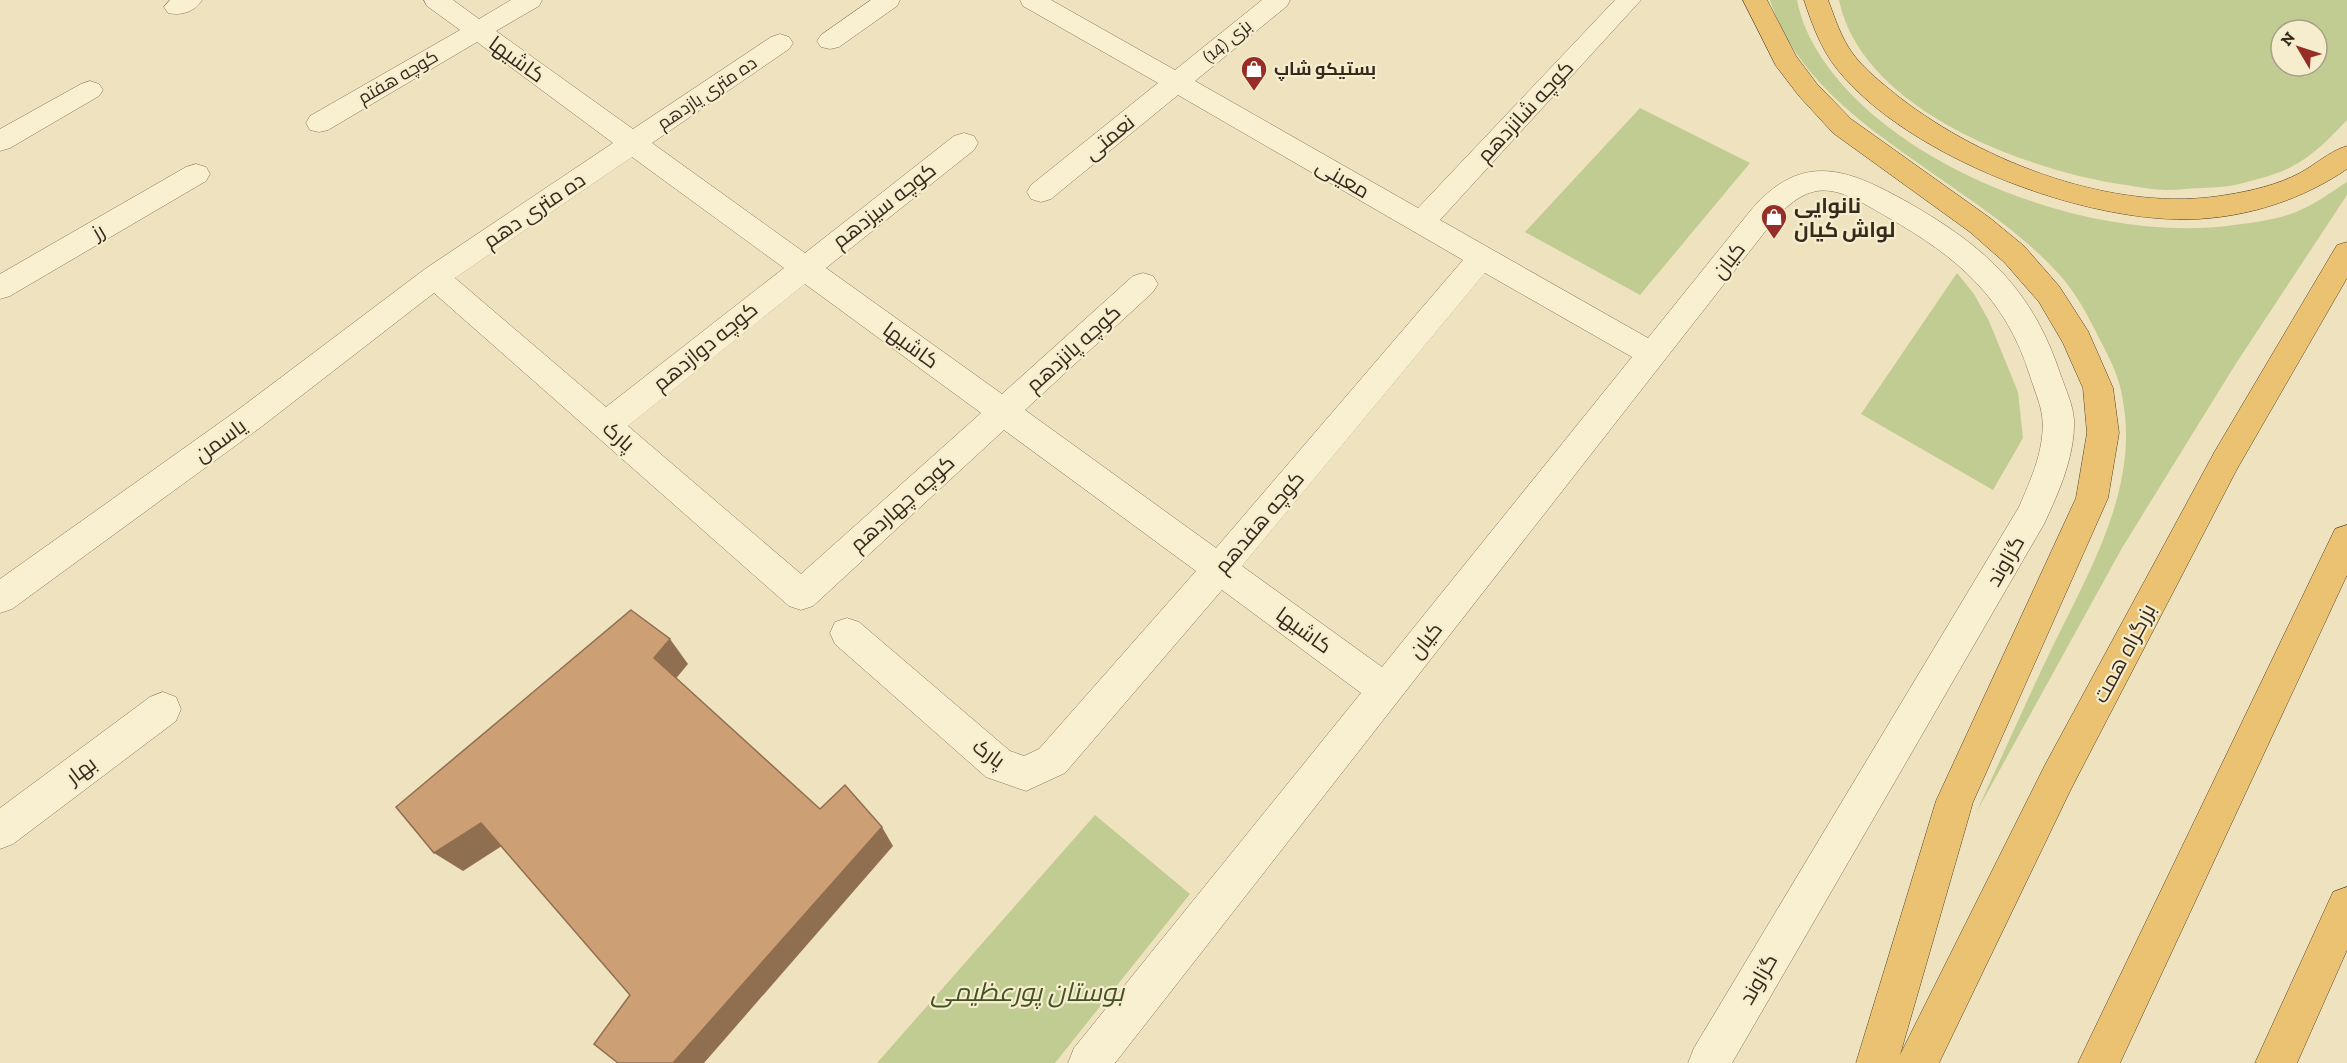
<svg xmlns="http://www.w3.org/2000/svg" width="2347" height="1063" viewBox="0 0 2347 1063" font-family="'Zilla Slab',Cairo,serif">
	<rect width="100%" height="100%" fill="#eee3be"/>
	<!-- green -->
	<path fill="#c1cc93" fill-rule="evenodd" d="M1770,0H1797C1804,36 1825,66 1850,93C1937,184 2108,243 2234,225C2251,223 2280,219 2296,212C2314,205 2331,192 2347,182V195L2235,365L2122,548L1976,813C2001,759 2025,704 2051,650C2088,573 2139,490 2123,401C2120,378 2109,357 2098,336C2086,312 2074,289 2055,270C2015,227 1965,197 1918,163C1857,120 1794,74 1770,0Z
		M1839,0H2347V120C2331,137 2313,156 2291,167C2276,175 2252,181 2235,185C2225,187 2214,187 2203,188C2191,188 2179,190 2167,190C2154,190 2139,187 2126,185C2028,171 1862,111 1839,0ZM2281,30H2317V66H2281Z
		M1640,108L1750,163L1640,295L1525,232Z
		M1957,273L1974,294L1989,321L2018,392L2023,438L1993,490L1861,414Z
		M1095,815L1190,894L1055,1063H877Z"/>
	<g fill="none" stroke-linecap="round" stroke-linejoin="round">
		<!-- minor casing -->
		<g stroke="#877357" stroke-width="1">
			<path id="minor" d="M170,0H202C195,12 181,16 168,13L164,7Z
				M424,0H453L479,19L511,0H542L539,6L496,31L633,129L771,37L780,34L789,37L793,43L789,49L652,143L805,253L954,136L964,133L974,136L978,143L974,150L826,268L1002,394L1133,276L1143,273L1153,276L1158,284L1153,292L1025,410L1216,548L1463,260L1178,95L1051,199L1041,202L1031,199L1027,192L1031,185L1158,83L1023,6L1020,0H1051L1175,70L1262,0H1290L1287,6L1195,81L1418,208L1615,0H1641L1440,220L1648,338L1751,210C1803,149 1850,170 1909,203C1986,247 2033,290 2061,376C2066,390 2073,405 2074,420C2075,456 2059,492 2044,524L1732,1063H1688L1694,1048L2019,507C2031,479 2046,447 2042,415C2040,402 2034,389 2030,376C2006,298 1957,257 1889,218C1839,189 1814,172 1771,224L1115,1063H1068L1074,1048L1361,693L1222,590L1065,773L1026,791L986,777L835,644L830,633L835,622L847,618L859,622L1010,751L1024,756L1039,749L1196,571L1004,430L813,606L801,610L789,606L434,293L261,427L12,609L0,613V579L239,409L425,269L613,143L477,42L328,130L319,132L310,130L306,123L310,116L460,30L427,6ZM632,157L784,268L606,407L455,278ZM1485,273L1632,357L1382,667L1242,566ZM805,284L981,413L801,574L628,426Z
				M871,0H900L897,6L839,47L830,49L821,47L817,41L821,35Z
				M90,81L99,84L103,90L99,96L10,148L0,151V129L81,84Z
				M196,164L206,167L210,174L206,181L10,296L0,299V274L186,167Z
				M163,692L176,697L181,709L176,721L13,844L0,849V808L150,697Z"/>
		</g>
		<!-- trunk casing -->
		<g stroke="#54412c" stroke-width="1">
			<path id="trunk" d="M1743,0H1767L1796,56L1817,84L1851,119L1990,218L2024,246L2059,286L2088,331L2113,388L2119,433L2108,498L1973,802L1900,1055L2045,765L2215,451L2337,245L2347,242V278L2237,469L2071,789L1939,1063H1856L1936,801L2076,498L2087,433L2083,388L2063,343L2039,302L2004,262L1970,232L1833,133L1799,96L1776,66Z
				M1804,0H1828C1835,18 1841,38 1853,54C1865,70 1883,84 1899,97C1984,163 2117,214 2226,195C2251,191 2277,185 2300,173C2316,164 2330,151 2347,146V169C2303,199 2251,216 2198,219C2087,225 1907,157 1837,69C1821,49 1812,24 1804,0Z
				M2347,525V575L2120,1063H2078L2335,529Z
				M2347,887V950L2297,1063H2255L2333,892Z"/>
		</g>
		<!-- minor -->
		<use href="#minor" fill="#f9f0d2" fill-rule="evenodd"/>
		<!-- trunk -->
		<use href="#trunk" fill="#eac271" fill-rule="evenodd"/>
	</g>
	<!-- shaded-wall -->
	<path fill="#906f51" d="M670,639L688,664L673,682L654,658Z
		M481,823L508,842L463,871L434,853Z
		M882,827L893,846L704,1063H673Z"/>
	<!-- building -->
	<path fill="#cd9f74" stroke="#906f51" stroke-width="1.5" d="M631,610L670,639L654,658L820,809L845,785L882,827L673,1063H618L594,1044L630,995L481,823L434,853L396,807Z"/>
	<!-- icons -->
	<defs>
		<g id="shop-pin" transform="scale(1.35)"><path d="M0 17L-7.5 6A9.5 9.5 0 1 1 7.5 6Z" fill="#962d26" stroke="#f5edce"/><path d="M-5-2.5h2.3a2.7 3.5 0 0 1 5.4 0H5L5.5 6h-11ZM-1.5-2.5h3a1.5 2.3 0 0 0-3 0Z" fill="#fff"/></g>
	</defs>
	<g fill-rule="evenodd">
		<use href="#shop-pin" x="1254" y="69"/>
		<use href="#shop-pin" x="1774" y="217"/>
	</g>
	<g text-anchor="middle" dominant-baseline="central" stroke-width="4.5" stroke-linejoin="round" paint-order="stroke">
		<!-- far-street labels -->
		<g font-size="18" fill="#362a1c" stroke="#f5edce">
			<text transform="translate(1227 41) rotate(-39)">بزی (14)</text>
			<text transform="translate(398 77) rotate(-30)">کوچه هفتم</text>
			<text transform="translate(707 93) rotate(-34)">ده متری یازدهم</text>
		</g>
		<!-- far-poi labels -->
		<g font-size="18" font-weight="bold" fill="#362a1c" stroke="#f5edce" text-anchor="start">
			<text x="1274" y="69">بستیکو شاپ</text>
		</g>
		<!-- street labels -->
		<g font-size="21" fill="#362a1c" stroke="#f5edce">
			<text transform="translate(517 59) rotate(36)">کاشیها</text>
			<text transform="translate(1525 111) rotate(-47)">کوچه شانزدهم</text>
			<text transform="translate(1109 137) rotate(-39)">نعمتی</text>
			<text transform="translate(1343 178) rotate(30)">معینی</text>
			<text transform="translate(884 205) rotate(-38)">کوچه سیزدهم</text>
			<text transform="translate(534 210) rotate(-34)">ده متری دهم</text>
			<text transform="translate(98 231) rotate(-30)">رز</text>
			<text transform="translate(1728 260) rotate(-52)">کیان</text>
			<text transform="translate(911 345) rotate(36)">کاشیها</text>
			<text transform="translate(705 346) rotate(-39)">کوچه دوازدهم</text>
			<text transform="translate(1073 348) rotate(-42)">کوچه پانزدهم</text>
			<text transform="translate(619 436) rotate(41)">پارک</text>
			<text transform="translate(220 440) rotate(-36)">یاسمن</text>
			<text transform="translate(902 503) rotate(-42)">کوچه چهاردهم</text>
			<text transform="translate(1259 522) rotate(-50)">کوچه هفدهم</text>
			<text transform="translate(2005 561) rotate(-60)">گزاوند</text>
			<text transform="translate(1304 630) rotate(36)">کاشیها</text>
			<text transform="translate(1425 640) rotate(-51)">کیان</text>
			<text transform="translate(2124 653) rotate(-62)">بزرگراه همت</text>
			<text transform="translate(989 753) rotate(36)">پارک</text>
			<text transform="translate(81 770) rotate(-37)">بهار</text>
			<text transform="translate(1758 979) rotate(-60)">گزاوند</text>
		</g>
		<!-- poi labels -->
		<g font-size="21" font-weight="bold" fill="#362a1c" stroke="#f5edce" text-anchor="start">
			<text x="1794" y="205">نانوایی<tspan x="1794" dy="24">لواش کیان</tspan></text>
		</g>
		<!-- near-park labels -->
		<g font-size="26" font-style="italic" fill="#435222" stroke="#f5edce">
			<text x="1027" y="992">بوستان پورعظیمی</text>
		</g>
	</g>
	<!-- north arrow -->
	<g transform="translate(2299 48) rotate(309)"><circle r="28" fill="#f5edce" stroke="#a99f87" stroke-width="1.5"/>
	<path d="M0-4.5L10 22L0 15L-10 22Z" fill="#962d26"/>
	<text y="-9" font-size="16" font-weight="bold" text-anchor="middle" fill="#362a1c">N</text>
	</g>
</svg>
